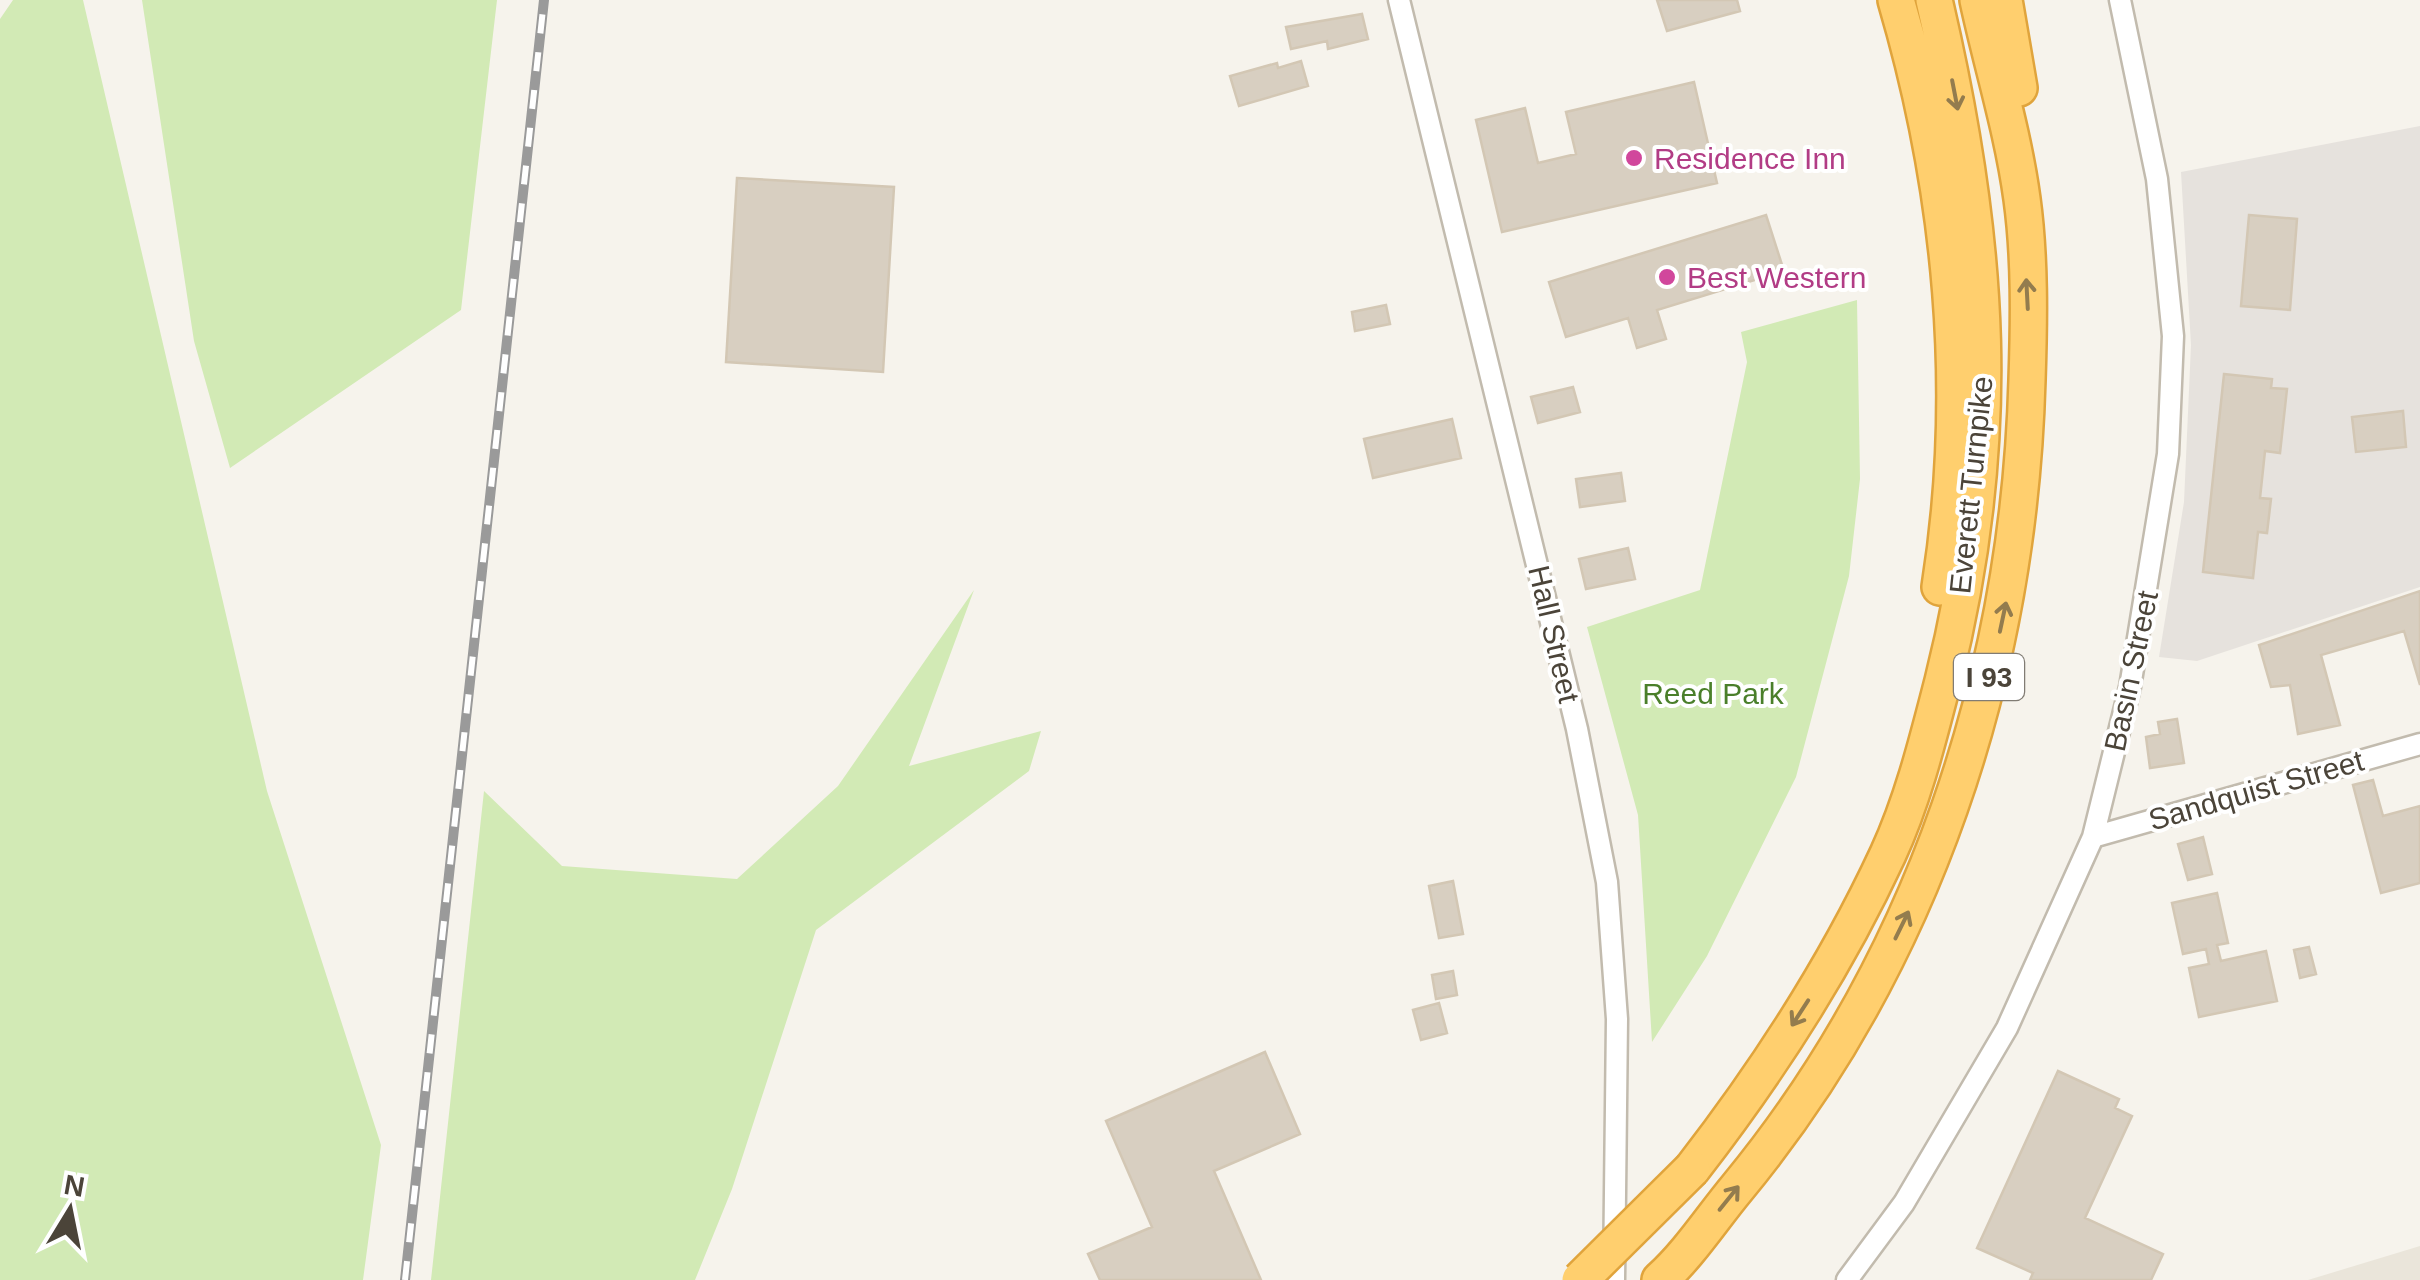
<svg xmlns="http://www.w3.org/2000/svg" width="2420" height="1280" viewBox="0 0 2420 1280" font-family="Arial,sans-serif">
	<rect width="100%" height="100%" fill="#f6f3ec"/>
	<!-- residential -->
	<path fill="#eae5da" d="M2420,1246V1280H2308Z"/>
	<!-- industrial -->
	<path fill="#e6e2dd" d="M2420,126V587L2197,661L2159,657L2184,502L2191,345L2181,172Z"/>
	<!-- green -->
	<path fill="#d2eab5" d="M13,0H83L267,791L381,1145L363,1280H0V19Z
		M142,0H497L461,310L230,468L194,341Z
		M1857,300L1860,479L1849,576L1796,777L1707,956L1652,1042L1638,815L1587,627L1700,590L1747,362L1741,332Z
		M974,590L909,766L1041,731L1029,771L816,930L732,1189L695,1280H431L484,791L562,866L737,879L838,786Z"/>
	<!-- building -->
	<path fill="#d8cfc1" stroke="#d3c7b4" stroke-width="2.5" d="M1657,0H1737L1740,11L1667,31Z
		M1362,14L1368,39L1328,49L1327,41L1291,49L1286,27Z
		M1301,61L1308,86L1239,106L1230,76L1277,63L1278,68Z
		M1694,82L1717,183L1502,232L1476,120L1525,108L1538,163L1576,154L1566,112Z
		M737,178L894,187L883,372L726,362Z
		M1766,215L1784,271L1657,310L1666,339L1637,348L1628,318L1566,337L1549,282Z
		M2249,215L2297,219L2290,310L2241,306Z
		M1386,305L1390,324L1355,331L1352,312Z
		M2224,374L2272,379L2271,388L2287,389L2280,453L2265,451L2260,498L2271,499L2267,533L2258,532L2253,578L2203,572Z
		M1573,387L1580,412L1538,423L1531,397Z
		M2403,411L2406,447L2356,452L2352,417Z
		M1452,419L1461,458L1373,478L1364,439Z
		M1621,473L1625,501L1580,507L1576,479Z
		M1628,548L1635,579L1586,589L1579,559Z
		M2420,591V685L2404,631L2321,655L2340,725L2298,734L2290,685L2271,687L2259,645Z
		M2177,719L2184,763L2150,768L2146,737L2160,734L2158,722Z
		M2373,780L2383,816L2420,806V883L2381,893L2353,785Z
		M2203,837L2212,874L2188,880L2178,844Z
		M1453,881L1463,934L1439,938L1429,886Z
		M2217,893L2228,943L2217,945L2221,961L2266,951L2277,1001L2199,1017L2189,968L2209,964L2206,949L2183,954L2172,903Z
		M2309,947L2316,974L2300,978L2294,950Z
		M1453,971L1457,995L1436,999L1432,975Z
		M1439,1003L1447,1033L1421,1040L1413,1010Z
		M1265,1052L1300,1134L1214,1171L1261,1280H1100L1088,1254L1152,1227L1106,1121Z
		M2058,1071L2119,1099L2115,1108L2132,1116L2085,1218L2163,1254L2151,1280H2030L2033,1273L1977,1248Z"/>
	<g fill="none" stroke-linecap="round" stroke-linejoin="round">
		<!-- minor casing -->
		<g stroke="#c2bbae" stroke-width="25">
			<path id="minor" d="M1399,0L1577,729L1607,882L1617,1019L1614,1280
				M2093,837L2420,744
				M1847,1280L1904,1203L2007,1028L2093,837L2130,687L2168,454L2173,336L2157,179L2120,0"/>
		</g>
		<!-- motorway casing -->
		<g stroke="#e0a43c" stroke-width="40">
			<path id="motorway" d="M1896,0C1952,190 1971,391 1940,587
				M2004,0L2019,88
				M1692,1169C1768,1071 1836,966 1888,854C1913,800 1928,739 1943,681C2004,439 1990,240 1934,0
				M1660,1280C1689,1254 1712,1218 1737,1188C1925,960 2019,672 2027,380C2029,321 2030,257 2022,199C2013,132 1992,65 1978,0"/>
		</g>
		<!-- minor -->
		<use href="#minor" stroke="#fff" stroke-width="20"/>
		<!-- motorway -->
		<use href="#motorway" stroke="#ffcf6e" stroke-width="35"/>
		<!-- rail casing -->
		<g stroke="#9a9a9a" stroke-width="10">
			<path id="rail" d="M405,1280L544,0"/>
		</g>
		<!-- rail -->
		<use href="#rail" stroke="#fff" stroke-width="6" stroke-dasharray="19" stroke-linecap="butt"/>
		<!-- motorway-bridge casing -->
		<g stroke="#e0a43c" stroke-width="40" stroke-linecap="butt">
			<path id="motorway-bridge" d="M1580,1280L1692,1169"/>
		</g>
		<!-- motorway-bridge -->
		<use href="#motorway-bridge" stroke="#ffcf6e" stroke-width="35"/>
	</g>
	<!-- one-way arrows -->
	<defs><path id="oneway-shaft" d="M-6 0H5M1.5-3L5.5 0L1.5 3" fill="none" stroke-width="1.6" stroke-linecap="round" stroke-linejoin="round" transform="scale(2.5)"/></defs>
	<g stroke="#937c4e">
		<use href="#oneway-shaft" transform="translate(1955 95) rotate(79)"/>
		<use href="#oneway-shaft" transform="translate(2027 294) rotate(-93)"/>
		<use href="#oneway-shaft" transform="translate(2003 617) rotate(-78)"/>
		<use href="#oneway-shaft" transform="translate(1902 925) rotate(-64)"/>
		<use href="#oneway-shaft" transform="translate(1800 1013) rotate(123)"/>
		<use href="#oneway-shaft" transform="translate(1729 1198) rotate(-51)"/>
	</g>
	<!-- markers -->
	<g fill="#d1479c" stroke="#fff" stroke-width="4">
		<circle cx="1634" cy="158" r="10"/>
		<circle cx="1667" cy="277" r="10"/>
	</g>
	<g text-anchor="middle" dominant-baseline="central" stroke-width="8" stroke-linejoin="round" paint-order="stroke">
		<!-- shield labels -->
		<rect fill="#fff" stroke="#817c74" stroke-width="2.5" x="1954" y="654" width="70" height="46" rx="8"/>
		<g font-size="28" font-weight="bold" fill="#4b4439">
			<text x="1989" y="677">I 93</text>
		</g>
		<!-- hotel labels -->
		<g font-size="30" fill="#b23c85" stroke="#fff" text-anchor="start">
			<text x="1654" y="158">Residence Inn</text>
			<text x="1687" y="277">Best Western</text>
		</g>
		<!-- street labels -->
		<g font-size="30" fill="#4b4439" stroke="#fff">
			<text transform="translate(1971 485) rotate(-84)">Everett Turnpike</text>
			<text transform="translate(1554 634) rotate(77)">Hall Street</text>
			<text transform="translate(2131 671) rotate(-78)">Basin Street</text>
			<text transform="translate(2256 790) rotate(-16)">Sandquist Street</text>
		</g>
		<!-- park labels -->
		<g font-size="30" fill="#4a7f2a" stroke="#fff">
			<text x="1713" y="693">Reed Park</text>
		</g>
	</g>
	<!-- north arrow -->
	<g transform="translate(70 1210) rotate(10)" stroke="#ffffff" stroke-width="8" paint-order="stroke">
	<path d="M0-8L18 38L0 25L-18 38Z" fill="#4b4439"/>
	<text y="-15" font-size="28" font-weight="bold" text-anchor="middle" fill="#4b4439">N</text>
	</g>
</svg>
